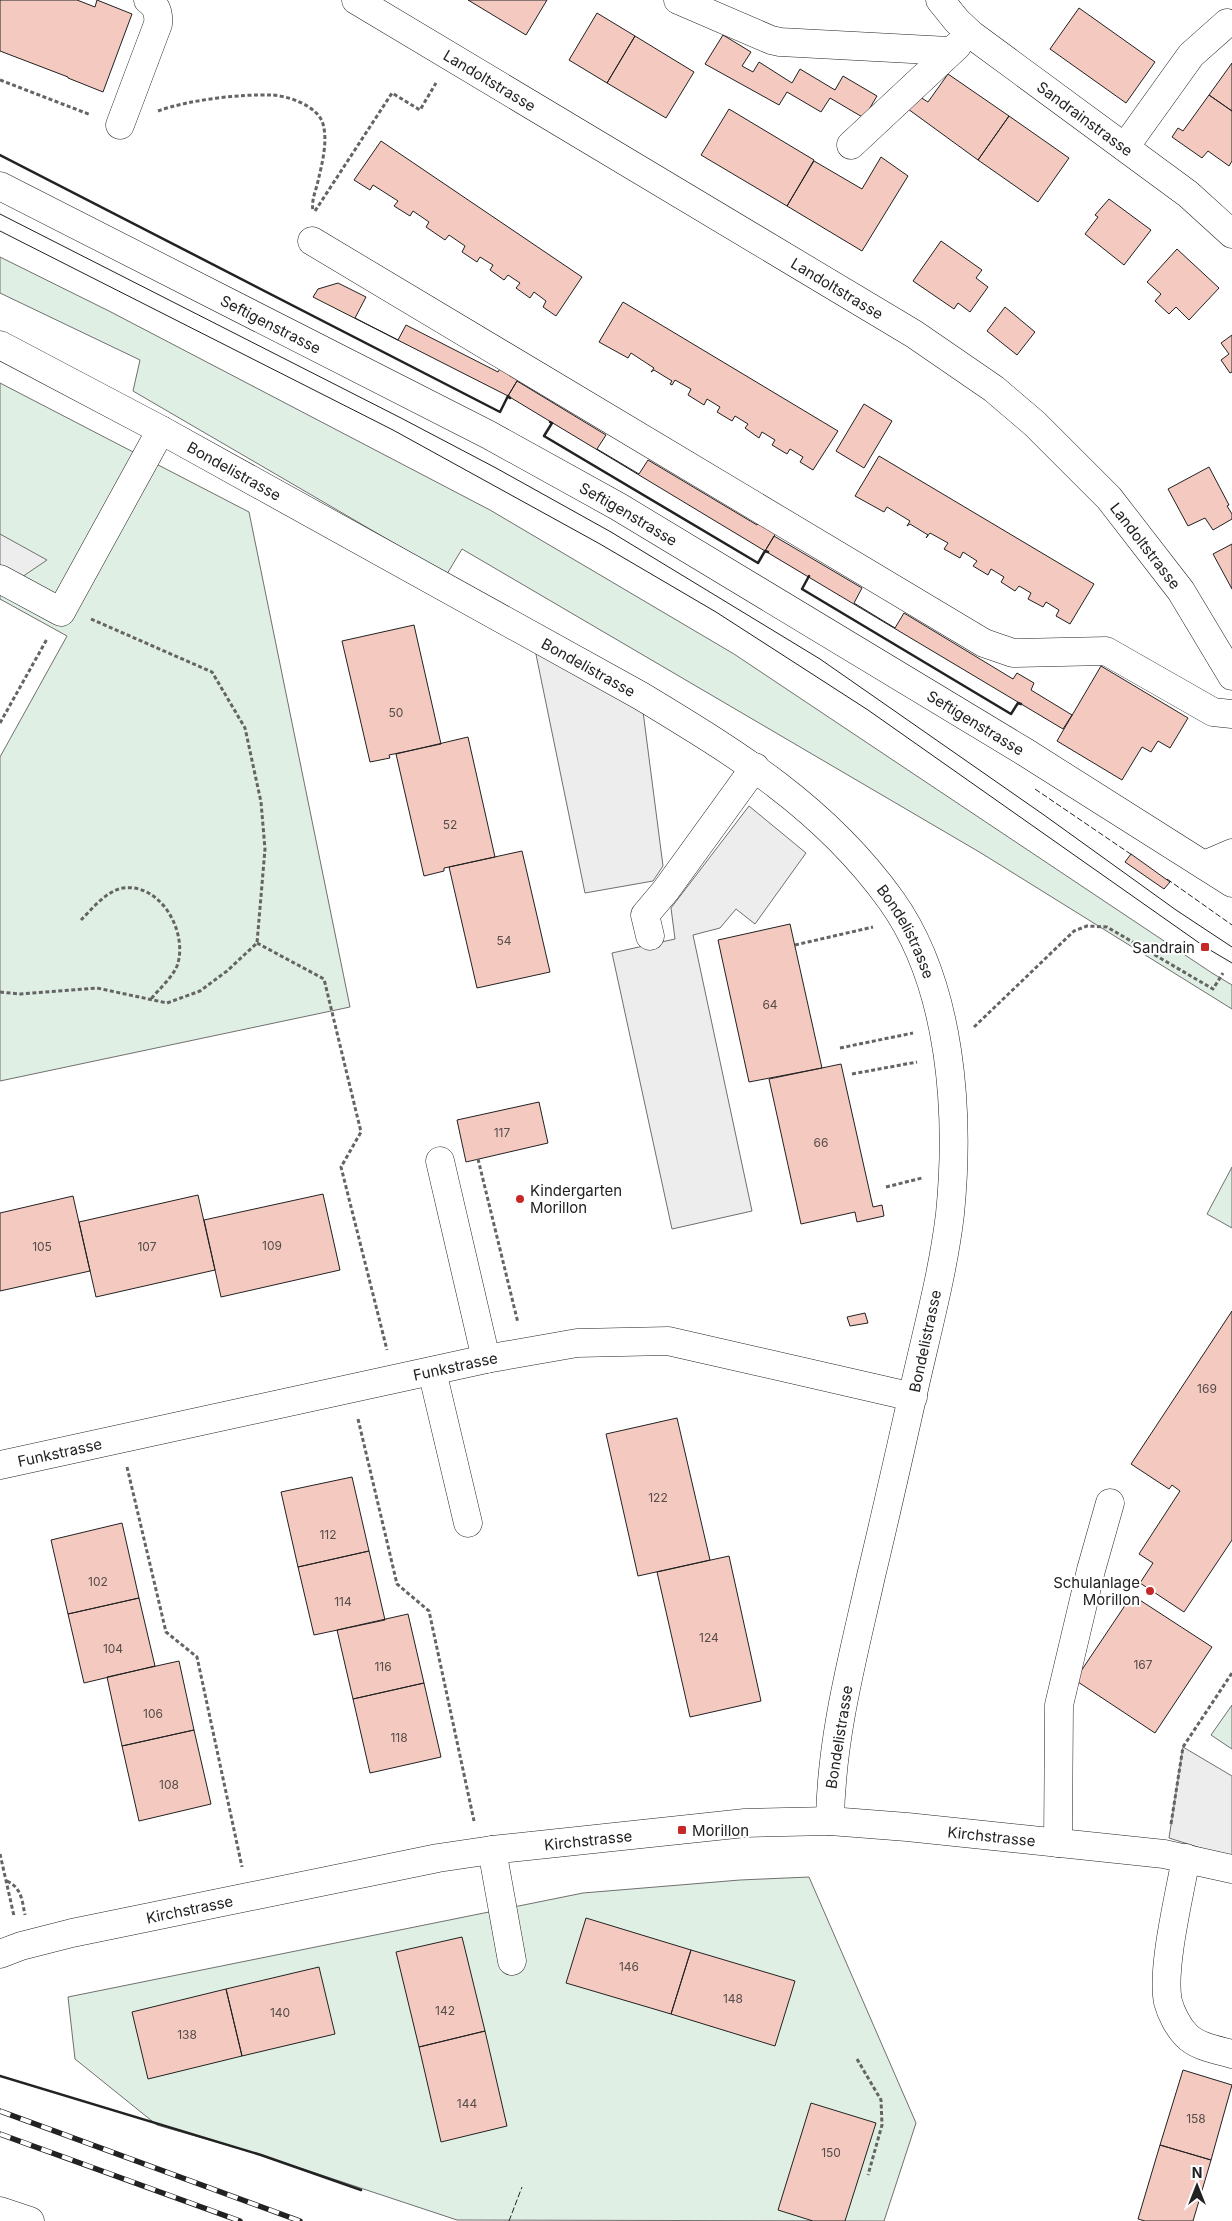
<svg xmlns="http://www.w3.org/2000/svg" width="1232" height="2221" viewBox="0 0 1232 2221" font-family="Inter,sans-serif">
	<rect width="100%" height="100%" fill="#fff"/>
	<!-- green -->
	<path fill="#e0efe3" stroke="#6f6f6f" d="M0,257L109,311L490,510L734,654L1212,973L1232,985V1009L981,853L462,549L447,574L133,391L140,360L0,293Z
		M0,383L249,512L350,1007L0,1081V757L67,636L0,599Z
		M1232,1167V1228L1207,1214Z
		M1232,1705V1749L1211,1735Z
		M809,1877L916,2123L884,2221L457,2220L261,2155L157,2125L75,2059L68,1997L583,1893L740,1880Z"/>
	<!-- parking -->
	<path fill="#ededed" stroke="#6f6f6f" d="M0,534L47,560L22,577L0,565Z
		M532,635L641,696L663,866L653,881L585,893Z
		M749,806L806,853L755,924L736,909L720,928L693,935L752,1211L672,1229L612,953L675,939L671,908Z
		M1183,1747L1232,1776V1858L1169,1838Z"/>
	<!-- building -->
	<path fill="#f3c9c0" stroke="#222" d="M0,0H77L95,7L97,0L132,14L103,92L68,78V77L0,51Z
		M468,0H547L526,35Z
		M1079,8L1155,62L1126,103L1050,49Z
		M597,13L635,36L607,83L569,60Z
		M723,35L751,52L742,66L753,72L759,62L792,83L800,69L835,90L843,76L877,96L864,118L830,98L821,112L787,92L779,105L705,64Z
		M635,36L694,72L666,118L607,83Z
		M1232,63V111L1209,95Z
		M948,74L1009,116L978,160L908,109L920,97L928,102Z
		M1209,95L1232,111V161L1229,166L1208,151L1202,158L1172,137L1178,128L1183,131Z
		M729,109L814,160L787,206L701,155Z
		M1009,116L1069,158L1038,202L978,160Z
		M381,141L582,277L556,316L543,307L546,301L534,292L530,298L516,288L520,283L508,275L504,280L490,270L493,265L480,257L477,262L462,252L465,246L449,235L445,240L426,227L429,222L413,211L410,216L394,206L398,201L373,185L370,190L354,180Z
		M881,157L908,176L862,251L787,206L814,161L862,189Z
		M1109,199L1151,230L1124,265L1085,234L1098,217L1095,215Z
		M941,241L982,270L976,278L988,287L970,312L958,303L954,309L913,281Z
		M1177,249L1219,288L1189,320L1176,307L1169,314L1155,301L1161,294L1147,282Z
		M338,283L366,297L355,318L398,340L406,325L498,372L502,365L520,375L517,381L508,396L313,297L318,289Z
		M623,302L838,431L813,470L800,462L803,457L790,449L787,454L772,445L775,440L762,432L759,438L745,428L748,424L735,416L732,421L717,412L720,407L707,399L704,405L688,395L691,389L675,380L672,385L670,384L672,381L654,370L651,372L654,368L631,353L628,358L599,342Z
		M1005,307L1035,332L1017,355L987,331Z
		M1232,335V372L1230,373L1221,360L1229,354L1221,343Z
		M517,381L606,435L597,449L639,474L648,460L757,525L761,519L778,530L765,551L508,396Z
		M864,404L892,421L864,468L836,451Z
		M879,456L1094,584L1070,624L1056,616L1059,610L1046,602L1043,607L1028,599L1031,593L1019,586L1015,591L1001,582L1004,577L991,569L988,575L973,566L977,561L963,552L960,558L944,549L948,543L930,533L926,538L928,535L910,524L907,526L910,521L887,507L884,512L855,496Z
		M1209,467L1229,505L1227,506L1232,514V519L1213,530L1205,518L1188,526L1168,489Z
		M774,536L862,588L854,603L895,628L904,613L1013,679L1017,673L1034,683L1031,690L1072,715L1063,729L765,551Z
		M1232,544V589L1213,554Z
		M414,625L441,744L389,755L390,758L370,762L342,641Z
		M1101,666L1188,718L1170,748L1158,741L1151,752L1142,747L1122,780L1057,741Z
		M468,737L495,857L449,867L444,868V871L424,876L396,754Z
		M522,851L550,972L477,988L449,867Z
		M1131,854L1170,882L1164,889L1125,862Z
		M790,924L822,1068L749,1082L718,940Z
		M841,1064L873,1207L882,1205L884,1216L857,1222L855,1212L801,1224L769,1079Z
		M539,1102L548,1143L466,1162L457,1120Z
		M323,1194L340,1270L221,1297L204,1220Z
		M198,1195L215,1270L96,1297L79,1222Z
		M73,1196L90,1271L0,1291V1213Z
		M1232,1311V1540L1184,1612L1140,1583L1153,1563L1139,1554L1180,1491L1172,1485L1169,1489L1131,1464Z
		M865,1313L868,1323L850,1326L847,1317Z
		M677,1418L710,1560L638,1576L606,1434Z
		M352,1477L369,1551L298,1567L281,1492Z
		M122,1523L139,1598L68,1614L51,1540Z
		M369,1551L385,1620L314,1635L298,1567Z
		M729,1556L761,1701L690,1717L657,1572Z
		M1132,1595L1212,1647L1155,1733L1075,1680Z
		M139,1598L155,1666L84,1683L68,1614Z
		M408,1614L424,1683L353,1699L337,1630Z
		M179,1661L194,1730L122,1746L107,1677Z
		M424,1683L441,1757L370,1773L353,1699Z
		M194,1730L211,1804L139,1821L122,1746Z
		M586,1918L691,1950L671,2014L566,1983Z
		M462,1937L485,2031L419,2047L396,1952Z
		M691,1950L795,1981L775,2046L671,2014Z
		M319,1967L335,2034L242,2056L226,1989Z
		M226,1989L242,2056L148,2079L132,2012Z
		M485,2031L507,2126L441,2142L419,2047Z
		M1183,2070L1232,2085L1211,2160L1160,2145Z
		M811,2103L876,2123L845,2221H813L778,2210Z
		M1160,2145L1211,2160L1193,2221H1145L1138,2219Z"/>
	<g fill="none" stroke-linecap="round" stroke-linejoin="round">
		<!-- minor casing -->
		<g stroke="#222" stroke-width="29">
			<g id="minor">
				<path id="s1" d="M356,0L914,334L994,389L1035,424L1109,498L1181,591L1232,676"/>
				<path d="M678,0L771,40L780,42L949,51"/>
				<path id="s2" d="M940,0L957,21L972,35L1188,194L1232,234"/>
				<path d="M120,125L158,24C159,14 157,6 148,0"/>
				<path d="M851,145L957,46"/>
				<path d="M1125,147L1191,55L1227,23"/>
				<path d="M312,241L984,643L1013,653L1106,651L1213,712L1232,714"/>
				<path id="s3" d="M0,345L161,430L641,696C737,754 824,807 891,900C952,985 960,1113 950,1214C943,1273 927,1331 914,1389C900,1451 886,1514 871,1576C853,1657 831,1737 830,1821"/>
				<path d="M0,579L61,612L161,430"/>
				<path d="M1204,865L1232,853"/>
				<path d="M650,936L645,915L666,890L755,767"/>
				<path d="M440,1161L486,1359"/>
				<path d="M432,1371L468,1523"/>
				<path id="s4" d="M0,1465L486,1359L577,1343L668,1341L913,1397"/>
				<path d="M1058,1843L1059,1705L1091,1570L1110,1503"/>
				<path d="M492,1850L512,1961"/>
				<path d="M1186,1858C1180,1893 1161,1969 1168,2002C1171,2013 1178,2027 1186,2035C1197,2047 1218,2050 1232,2054"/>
				<path id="s5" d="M0,1954L21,1946L72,1933L438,1858L492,1850L745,1823L830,1821L907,1827L1164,1854L1232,1869"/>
				<path d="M0,2211L30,2221"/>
			</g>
		</g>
		<!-- major casing -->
		<g stroke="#222" stroke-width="29">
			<g id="major">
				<path id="s6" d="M0,186L489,435L619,507L1025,752L1232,883"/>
			</g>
		</g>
		<!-- path -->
		<path stroke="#646464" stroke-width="3" stroke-dasharray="4 2.5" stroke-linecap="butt" d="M0,80L91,115
			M158,111C188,100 239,94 272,95C289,96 318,106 323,124C328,141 322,164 318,181C316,191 311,200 313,211
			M315,211L392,93L420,110L436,83
			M0,723L47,639
			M81,920C92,909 106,891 123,888C160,883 187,930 178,963C175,975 159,989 151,999
			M257,943L324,979L361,1132L341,1167L387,1350
			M795,945L873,927
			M0,992L20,994L97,988L167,1003L200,991L227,971L257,943L265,849L261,802L245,728L212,672L91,619
			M974,1027L1074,931L1087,926L1107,927L1213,989L1223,973
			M840,1048L913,1033
			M852,1074L917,1062
			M478,1159L518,1323
			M886,1187L922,1178
			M358,1419L397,1584L429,1611L474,1821
			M127,1467L166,1632L197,1657L242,1867
			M1171,1824L1183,1747L1232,1673
			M0,1854L14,1916
			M7,1881C22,1888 22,1901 25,1915
			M857,2059L881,2100L882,2125L868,2175"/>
		<!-- minor -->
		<use href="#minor" stroke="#fff" stroke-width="28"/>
		<!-- major -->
		<use href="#major" stroke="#fff" stroke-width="28"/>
		<!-- tram -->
		<path stroke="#222" stroke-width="1" d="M0,214L401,418L496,468L611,532L820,659L1044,815L1176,910L1232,947
			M0,231L393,430L600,544L716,612L868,710L1205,947L1232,963"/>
		<!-- rail casing -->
		<g stroke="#222" stroke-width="5.5">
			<path id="rail" d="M0,2111L300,2221
				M0,2134L240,2221"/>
		</g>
		<!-- rail -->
		<use href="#rail" stroke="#fff" stroke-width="4" stroke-dasharray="11" stroke-linecap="butt"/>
		<!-- fence -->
		<path stroke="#222" stroke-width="1" stroke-dasharray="6 2.5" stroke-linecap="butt" d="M1035,789L1132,855
			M1167,879L1232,925
			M509,2221L522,2187"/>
		<!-- wall -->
		<path stroke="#222" stroke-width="2.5" d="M0,155L500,412L508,396L510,398
			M550,422L552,423L544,436L758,563L765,551L768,552
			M809,576L802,589L1011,714L1018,703L1021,704
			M0,2076L261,2155L361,2190"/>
	</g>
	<!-- markers -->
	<g fill="#c62828" stroke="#fff" stroke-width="2">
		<rect x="1200" y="942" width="10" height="10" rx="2.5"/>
		<circle cx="520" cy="1199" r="5"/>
		<circle cx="1150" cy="1591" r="5"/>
		<rect x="677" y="1825" width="10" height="10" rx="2.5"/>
	</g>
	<g text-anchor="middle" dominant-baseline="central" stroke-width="4" stroke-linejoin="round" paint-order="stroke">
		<!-- number labels -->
		<g font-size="12" fill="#564c4a">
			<text x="396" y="712">50</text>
			<text x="450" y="824">52</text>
			<text x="504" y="940">54</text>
			<text x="770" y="1004">64</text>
			<text x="502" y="1132">117</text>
			<text x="821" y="1142">66</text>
			<text x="272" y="1245">109</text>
			<text x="42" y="1246">105</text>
			<text x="147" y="1246">107</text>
			<text x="1207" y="1388">169</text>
			<text x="658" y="1497">122</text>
			<text x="328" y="1534">112</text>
			<text x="98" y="1581">102</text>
			<text x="343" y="1601">114</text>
			<text x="709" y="1637">124</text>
			<text x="113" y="1648">104</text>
			<text x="1143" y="1664">167</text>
			<text x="383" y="1666">116</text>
			<text x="153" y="1713">106</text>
			<text x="399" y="1737">118</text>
			<text x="169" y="1784">108</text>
			<text x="629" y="1966">146</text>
			<text x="733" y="1998">148</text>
			<text x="445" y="2010">142</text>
			<text x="280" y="2012">140</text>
			<text x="187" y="2034">138</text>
			<text x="467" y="2103">144</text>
			<text x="1196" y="2118">158</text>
			<text x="831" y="2152">150</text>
		</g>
		<!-- street labels -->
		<g font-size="15" fill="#222" stroke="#fff">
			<text stroke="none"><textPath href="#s1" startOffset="156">Landoltstrasse</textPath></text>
			<text stroke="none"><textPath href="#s2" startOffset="188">Sandrainstrasse</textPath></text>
			<text stroke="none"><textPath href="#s1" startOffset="561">Landoltstrasse</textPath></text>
			<text stroke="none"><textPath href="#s6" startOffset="304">Seftigenstrasse</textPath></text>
			<text stroke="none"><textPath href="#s3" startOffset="266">Bondelistrasse</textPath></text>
			<text stroke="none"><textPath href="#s6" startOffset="709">Seftigenstrasse</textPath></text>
			<text stroke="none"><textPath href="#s1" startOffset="966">Landoltstrasse</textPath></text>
			<text stroke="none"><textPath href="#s3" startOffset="671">Bondelistrasse</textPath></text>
			<text stroke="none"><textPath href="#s6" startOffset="1114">Seftigenstrasse</textPath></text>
			<text stroke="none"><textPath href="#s3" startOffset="1091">Bondelistrasse</textPath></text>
			<text transform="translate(925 1341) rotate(-78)">Bondelistrasse</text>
			<text stroke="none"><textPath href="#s4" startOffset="466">Funkstrasse</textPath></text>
			<text stroke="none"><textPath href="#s4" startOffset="61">Funkstrasse</textPath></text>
			<text transform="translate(839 1737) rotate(-81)">Bondelistrasse</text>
			<text stroke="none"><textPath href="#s5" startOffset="1005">Kirchstrasse</textPath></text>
			<text stroke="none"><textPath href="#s5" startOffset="600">Kirchstrasse</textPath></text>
			<text stroke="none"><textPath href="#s5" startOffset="195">Kirchstrasse</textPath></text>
		</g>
		<!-- poi labels -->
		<g font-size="15" fill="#222" stroke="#fff" text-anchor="end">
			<text x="1195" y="947">Sandrain</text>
			<text x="530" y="1190" text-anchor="start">Kindergarten<tspan x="530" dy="17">Morillon</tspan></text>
			<text x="1140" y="1582">Schulanlage<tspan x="1140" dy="17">Morillon</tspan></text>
			<text x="692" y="1830" text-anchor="start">Morillon</text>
		</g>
	</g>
	<!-- north arrow -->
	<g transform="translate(1197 2186)" stroke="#ffffff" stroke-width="4" paint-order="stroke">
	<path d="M0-4L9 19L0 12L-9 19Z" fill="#222222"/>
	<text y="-8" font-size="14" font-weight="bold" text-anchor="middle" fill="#222222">N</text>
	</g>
</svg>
